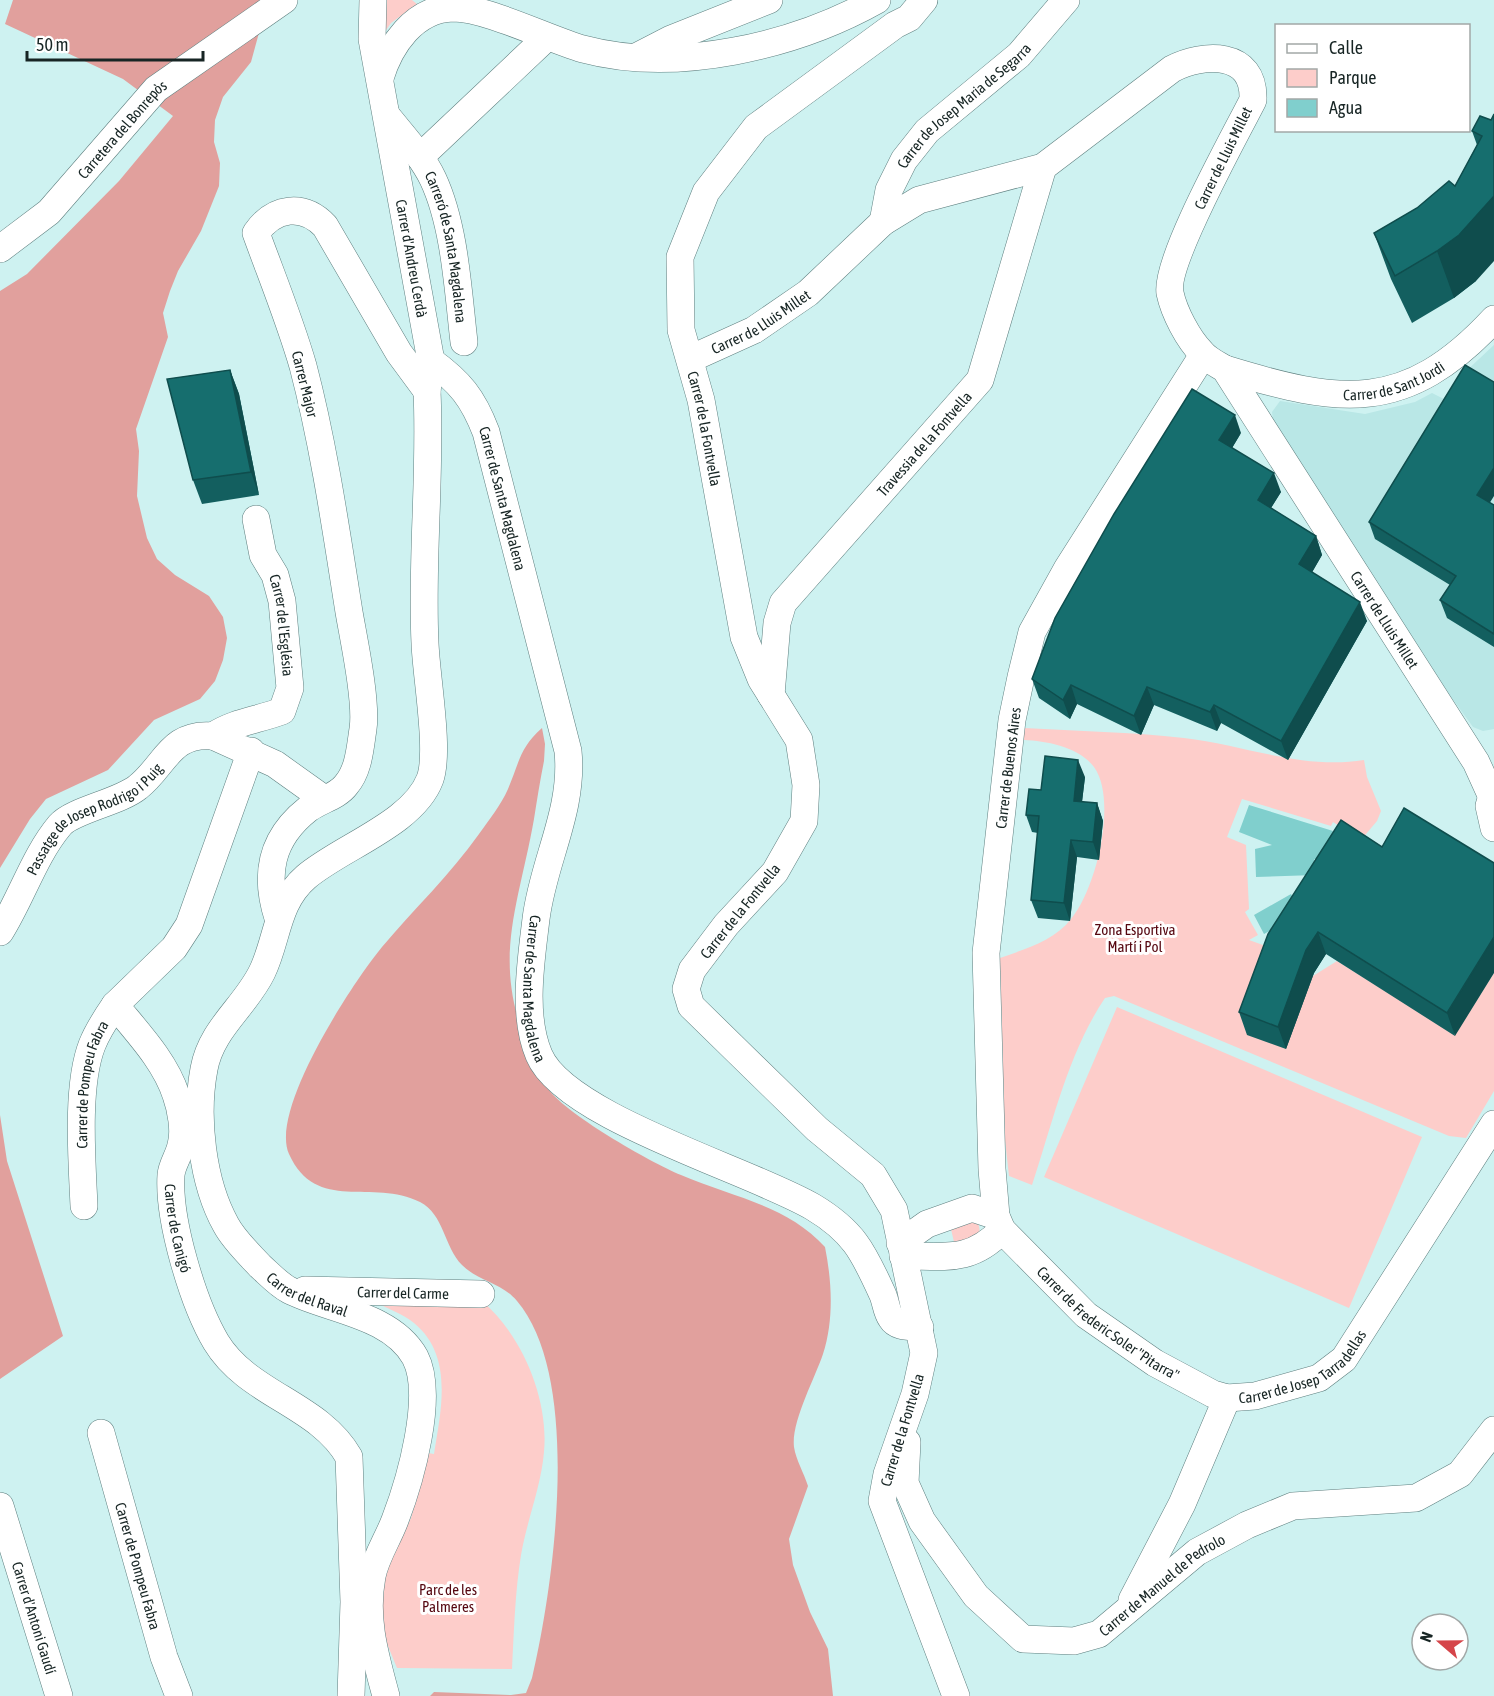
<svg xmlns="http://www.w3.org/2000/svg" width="1494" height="1696" viewBox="0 0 1494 1696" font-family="'Asap Condensed',sans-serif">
	<rect width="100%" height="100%" fill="#cef2f1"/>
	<!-- built -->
	<path fill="#b9e7e6" d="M1494,345V729L1483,731L1473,727L1449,694L1273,420L1272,412L1280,401L1365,414L1415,402L1432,393L1446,400L1463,374Z"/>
	<!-- green -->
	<path fill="#fdcdca" d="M382,0H412L417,4L391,23L384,33Z
		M1024,728C1077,731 1131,732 1184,738C1244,745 1303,770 1364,760L1367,777L1381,811L1377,821L1361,840L1333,822L1331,826L1242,799L1227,837L1246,845L1249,909L1245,912L1258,935L1249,940L1280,951L1313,976L1337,961L1455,1035L1494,973V1091L1466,1138L1449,1136L1114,996L1105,998C1068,1053 1053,1122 1032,1185L1009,1176L1005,1140L1000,958C1025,949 1054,941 1071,919C1096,890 1118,800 1094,767C1079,747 1047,741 1024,740Z
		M1117,1007L1422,1137L1349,1308L1044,1177Z
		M975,1218C981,1227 981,1233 975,1242H954L950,1225Z
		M482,1301C522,1335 549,1399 544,1452C541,1487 527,1520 521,1555C515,1592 514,1631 512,1669L397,1668L381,1629L384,1574L411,1518L428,1453L434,1454C441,1410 454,1356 414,1323C403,1314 387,1308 374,1302Z"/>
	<!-- forest -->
	<path fill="#e1a09d" d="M13,0H268L251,62L223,97L215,120L214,142L220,163L219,186L201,231L178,271L170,291L163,313L168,337L136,429L139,451L137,496L147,538L157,559L175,575L209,596L223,617L227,638L223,660L215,681L200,699L154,720L108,770L46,799L30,819L0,868V291L27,274L119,181L173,116L123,79L5,24Z
		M542,728L545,744L544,761C540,781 537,800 534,819C518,909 490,963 531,1053C535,1064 539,1076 546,1086C563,1113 650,1162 681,1175C732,1197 787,1205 825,1247C832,1282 834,1320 823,1354C815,1378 791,1422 794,1447C796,1460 804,1473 808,1486L789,1539L793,1565L810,1612L828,1649L833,1696H430L434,1692L511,1695L526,1693L532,1678C554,1585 583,1379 517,1301C502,1283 478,1281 462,1265C444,1247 444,1214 420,1202C373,1178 316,1214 289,1154C269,1110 353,982 382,947C414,909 450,875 479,834C489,820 501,805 508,789C519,763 520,747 542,728Z
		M0,1115L7,1161L63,1336L0,1379Z"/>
	<!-- water -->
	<path fill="#80cfcd" d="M1249,805L1333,831L1322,861L1314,859L1315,875L1256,877L1255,849L1272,845L1239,832Z
		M1291,894L1302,914L1264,934L1254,915Z"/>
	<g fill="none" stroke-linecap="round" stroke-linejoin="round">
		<!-- minor casing -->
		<g stroke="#5e7f7f" stroke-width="28">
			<g id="minor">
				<path id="s1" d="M373,0L372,39L431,361L427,391C431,475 421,559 425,643C426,675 440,752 430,779C413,824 341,847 306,877C276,903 278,939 262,972C245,1007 211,1029 204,1069C195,1117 202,1182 226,1225C234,1240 248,1253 260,1266C269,1274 278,1284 289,1290C328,1310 391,1314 415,1357C435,1395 410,1481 395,1520C388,1539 376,1556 372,1576C364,1619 375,1655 386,1696"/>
				<path id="s2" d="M924,0L909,18L895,25L756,127L706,192L680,257L681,330L701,400L744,637L761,679L799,740L806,785L804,821L775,872L726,925L692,970L686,989L691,1006L817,1129L873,1175L894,1210L924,1353L915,1394L887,1474L882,1501L956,1696"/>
				<path d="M638,56L671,39L769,0"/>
				<path d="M380,78C390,45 414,9 453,8C487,8 548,39 583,49C676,74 795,46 877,0"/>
				<path id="s3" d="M387,116C403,136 422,156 433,179C455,226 458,291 464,342"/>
				<path d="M420,157L547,37"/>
				<path id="s4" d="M883,222L889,190L904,160L927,131L1019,55L1066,0"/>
				<path id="s5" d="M0,249L49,212L156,89L284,0"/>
				<path id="s6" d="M1203,355L1067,569L1032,632L1021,677L1012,720L986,953L992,1169L996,1216L1002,1230L1086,1315L1155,1363L1213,1394L1227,1398L1255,1396L1319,1378L1344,1359L1494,1124"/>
				<path id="s7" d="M690,359L754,330L808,293L883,222L919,200L1043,167L1172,69C1203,53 1255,50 1253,100C1236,134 1164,262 1170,293C1174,312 1188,339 1202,353C1208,360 1217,364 1225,369L1476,762L1491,795"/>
				<path id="s8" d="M431,361C460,382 473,398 486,432L568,751C574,811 543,861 536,919C531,961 522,1015 539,1055C565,1117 750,1170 813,1207C853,1231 863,1251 882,1293C886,1301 886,1311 891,1318C897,1328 910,1326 920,1327"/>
				<path id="s9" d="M1225,369C1340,404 1405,415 1494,319"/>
				<path id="s10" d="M256,519L263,555L275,575L282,601L290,688L282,711C258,720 234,722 213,736L275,764L324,799"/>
				<path id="s11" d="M771,695L777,623L783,603L980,380L1043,167"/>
				<path id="s12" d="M251,751L189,925L174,948L115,1005C137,1032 165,1061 176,1095C181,1109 185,1131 181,1145C179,1156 172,1164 171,1175C168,1220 193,1303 216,1342C248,1395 319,1404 349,1457L354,1602L351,1696"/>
				<path d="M1494,789L1489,806L1494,828"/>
				<path d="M278,918C264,875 270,839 308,809C320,800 337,797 346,785C359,770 360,748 363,729C367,702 354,641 349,612C336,530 324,446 303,366C290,321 272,277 256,233C274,207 303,203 325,226L399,353L427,391"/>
				<path id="s13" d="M0,932C22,897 34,856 60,825C73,810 120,802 138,787C165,766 170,732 213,736"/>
				<path id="s14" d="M84,1206C82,1161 76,1086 92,1045C98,1030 106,1018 115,1005"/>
				<path d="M900,1243L927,1224L972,1208L996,1216"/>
				<path d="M903,1256C946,1256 970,1263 1002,1230"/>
				<path id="s15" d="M305,1290L481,1294"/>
				<path id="s16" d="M101,1433L164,1657L179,1696"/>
				<path id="s17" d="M907,1442L905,1483L922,1521L976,1596L1023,1639L1074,1641L1099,1634L1197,1552L1247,1525L1293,1506L1416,1498L1460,1474L1494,1430"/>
				<path id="s18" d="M0,1506L59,1696"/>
				<path d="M1132,1600L1182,1504L1227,1398"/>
			</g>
		</g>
		<!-- minor -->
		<use href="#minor" stroke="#fff" stroke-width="27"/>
	</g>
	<!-- wall -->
	<path fill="#135f5f" d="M1491,120L1476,281L1454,298L1412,323L1391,279L1374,233L1455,186L1477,145L1472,131Z
		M230,370L239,394L259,495L202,504L193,480Z
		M1241,433L1232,448L1281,492L1271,508L1316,536L1322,555L1312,572L1367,621L1288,760L1221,723L1217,731L1154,705L1141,735L1077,704L1070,719L1039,698L1032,679Z
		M1490,503L1494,505V647L1447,618L1440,600L1450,585L1375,539L1369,522Z
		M1085,777L1082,802L1097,803L1103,821L1099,860L1077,857L1070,921L1038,918L1031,900L1038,833L1032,832L1026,815L1041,790Z
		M1404,808L1455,1036L1326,954L1314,973L1286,1049L1247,1035L1239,1012L1382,847Z"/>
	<!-- shaded-wall -->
	<path fill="#0f4d4d" d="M1494,196V261L1476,281L1454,298L1437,251Z
		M230,370L239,394L259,495L251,472Z
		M1235,415L1241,433L1226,458L1219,440Z
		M1494,468V496L1484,512L1477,495Z
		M1274,473L1281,492L1264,519L1258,500Z
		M1316,536L1322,555L1306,583L1299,564Z
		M1360,602L1367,621L1288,760L1281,741Z
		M1071,685L1077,704L1070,719L1063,700Z
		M1147,687L1154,705L1141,735L1134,716Z
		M1214,705L1221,723L1217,731L1210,712Z
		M1078,760L1085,777L1080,818L1074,801Z
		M1097,803L1103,821L1099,860L1093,842Z
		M1071,840L1077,857L1070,921L1064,903Z
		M1318,932L1326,954L1314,973L1286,1049L1278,1027L1306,950Z
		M1494,937V973L1455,1036L1447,1013Z"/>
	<!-- building -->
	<path fill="#166e6e" stroke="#0f4d4d" stroke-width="1.5" d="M1494,114V196L1459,235L1437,251L1395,276L1374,233L1417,208L1449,181L1455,186L1482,136L1472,131L1480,116L1491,120Z
		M1465,365L1494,382V468L1477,495L1494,505V634L1440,600L1456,576L1369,522Z
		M230,370L251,472L193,480L167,379Z
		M1192,389L1235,415L1219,440L1274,473L1258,500L1316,536L1299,564L1360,602L1281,741L1214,705L1210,712L1147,687L1134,716L1071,685L1063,700L1032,679L1055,618L1114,514Z
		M1045,756L1078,760L1074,801L1097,803L1093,842L1071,840L1064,903L1031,900L1039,816L1026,815L1029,789L1041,790Z
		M1404,808L1494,863V937L1447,1013L1318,932L1306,950L1278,1027L1239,1012L1268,934L1341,820L1382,847Z"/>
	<g text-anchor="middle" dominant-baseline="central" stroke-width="6" stroke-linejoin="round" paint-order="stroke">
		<!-- street labels -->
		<g font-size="15" fill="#172524" stroke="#fff">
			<text stroke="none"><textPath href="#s4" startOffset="147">Carrer de Josep Maria de Segarra</textPath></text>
			<text stroke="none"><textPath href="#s5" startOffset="172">Carretera del Bonrepòs</textPath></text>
			<text transform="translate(1223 158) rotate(-64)">Carrer de Lluis Millet</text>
			<text stroke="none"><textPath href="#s3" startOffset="148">Carreró de Santa Magdalena</textPath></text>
			<text stroke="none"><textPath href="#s1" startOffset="262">Carrer d'Andreu Cerdà</textPath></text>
			<text stroke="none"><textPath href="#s7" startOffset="80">Carrer de Lluis Millet</textPath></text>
			<text stroke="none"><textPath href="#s9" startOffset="174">Carrer de Sant Jordi</textPath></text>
			<text transform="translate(305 384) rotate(76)">Carrer Major</text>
			<text stroke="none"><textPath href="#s2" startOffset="538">Carrer de la Fontvella</textPath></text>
			<text stroke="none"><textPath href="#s11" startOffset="306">Travessia de la Fontvella</textPath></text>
			<text stroke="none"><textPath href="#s8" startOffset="160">Carrer de Santa Magdalena</textPath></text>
			<text stroke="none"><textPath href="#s7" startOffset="1286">Carrer de Lluis Millet</textPath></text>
			<text stroke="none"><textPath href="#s10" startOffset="111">Carrer de l'Església</textPath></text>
			<text transform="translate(1008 768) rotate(-83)">Carrer de Buenos Aires</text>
			<text stroke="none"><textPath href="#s13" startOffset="153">Passatge de Josep Rodrigo i Puig</textPath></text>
			<text transform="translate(740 911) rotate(-51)">Carrer de la Fontvella</text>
			<text stroke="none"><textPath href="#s8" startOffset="663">Carrer de Santa Magdalena</textPath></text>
			<text stroke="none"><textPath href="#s14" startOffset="123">Carrer de Pompeu Fabra</textPath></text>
			<text stroke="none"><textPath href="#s12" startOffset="540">Carrer de Canigó</textPath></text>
			<text stroke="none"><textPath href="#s1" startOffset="1436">Carrer del Raval</textPath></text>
			<text stroke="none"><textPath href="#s15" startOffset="98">Carrer del Carme</textPath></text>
			<text stroke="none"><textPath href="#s6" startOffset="1071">Carrer de Frederic Soler "Pitarra"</textPath></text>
			<text stroke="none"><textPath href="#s6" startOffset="1298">Carrer de Josep Tarradellas</textPath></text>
			<text transform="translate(902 1430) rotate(-73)">Carrer de la Fontvella</text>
			<text stroke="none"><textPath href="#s16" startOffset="138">Carrer de Pompeu Fabra</textPath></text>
			<text stroke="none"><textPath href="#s17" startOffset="396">Carrer de Manuel de Pedrolo</textPath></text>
			<text stroke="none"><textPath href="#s18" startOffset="117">Carrer d'Antoni Gaudí</textPath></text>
		</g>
		<!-- park labels -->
		<g font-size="15" fill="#550710" stroke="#fff">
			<text x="1135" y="929">Zona Esportiva<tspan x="1135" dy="17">Martí i Pol</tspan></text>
			<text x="448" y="1589">Parc de les<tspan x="448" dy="17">Palmeres</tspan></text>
		</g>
	</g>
	<!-- legend -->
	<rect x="1275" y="24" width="195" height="108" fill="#ffffff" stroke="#a2a8a7" stroke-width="1.5"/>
	<rect x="1287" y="44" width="30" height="9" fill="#ffffff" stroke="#a2a8a7" stroke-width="1.5"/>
	<text x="1329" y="54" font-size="18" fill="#172524">Calle</text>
	<rect x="1287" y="69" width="30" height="18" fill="#fdcdca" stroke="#a2a8a7" stroke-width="1.5"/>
	<text x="1329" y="84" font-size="18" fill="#172524">Parque</text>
	<rect x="1287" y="99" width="30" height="18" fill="#80cfcd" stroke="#a2a8a7" stroke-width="1.5"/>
	<text x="1329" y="114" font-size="18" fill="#172524">Agua</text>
	<!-- north arrow -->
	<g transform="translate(1440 1642) rotate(290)"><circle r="28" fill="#ffffff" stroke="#a2a8a7" stroke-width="1.5"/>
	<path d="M0-4.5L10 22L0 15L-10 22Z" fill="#d5454a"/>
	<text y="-9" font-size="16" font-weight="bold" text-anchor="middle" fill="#172524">N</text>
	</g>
	<!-- scale -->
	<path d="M27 51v9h176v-9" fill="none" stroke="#172524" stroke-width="3"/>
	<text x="36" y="51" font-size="18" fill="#172524" stroke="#ffffff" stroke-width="4.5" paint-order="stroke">50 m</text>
</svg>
